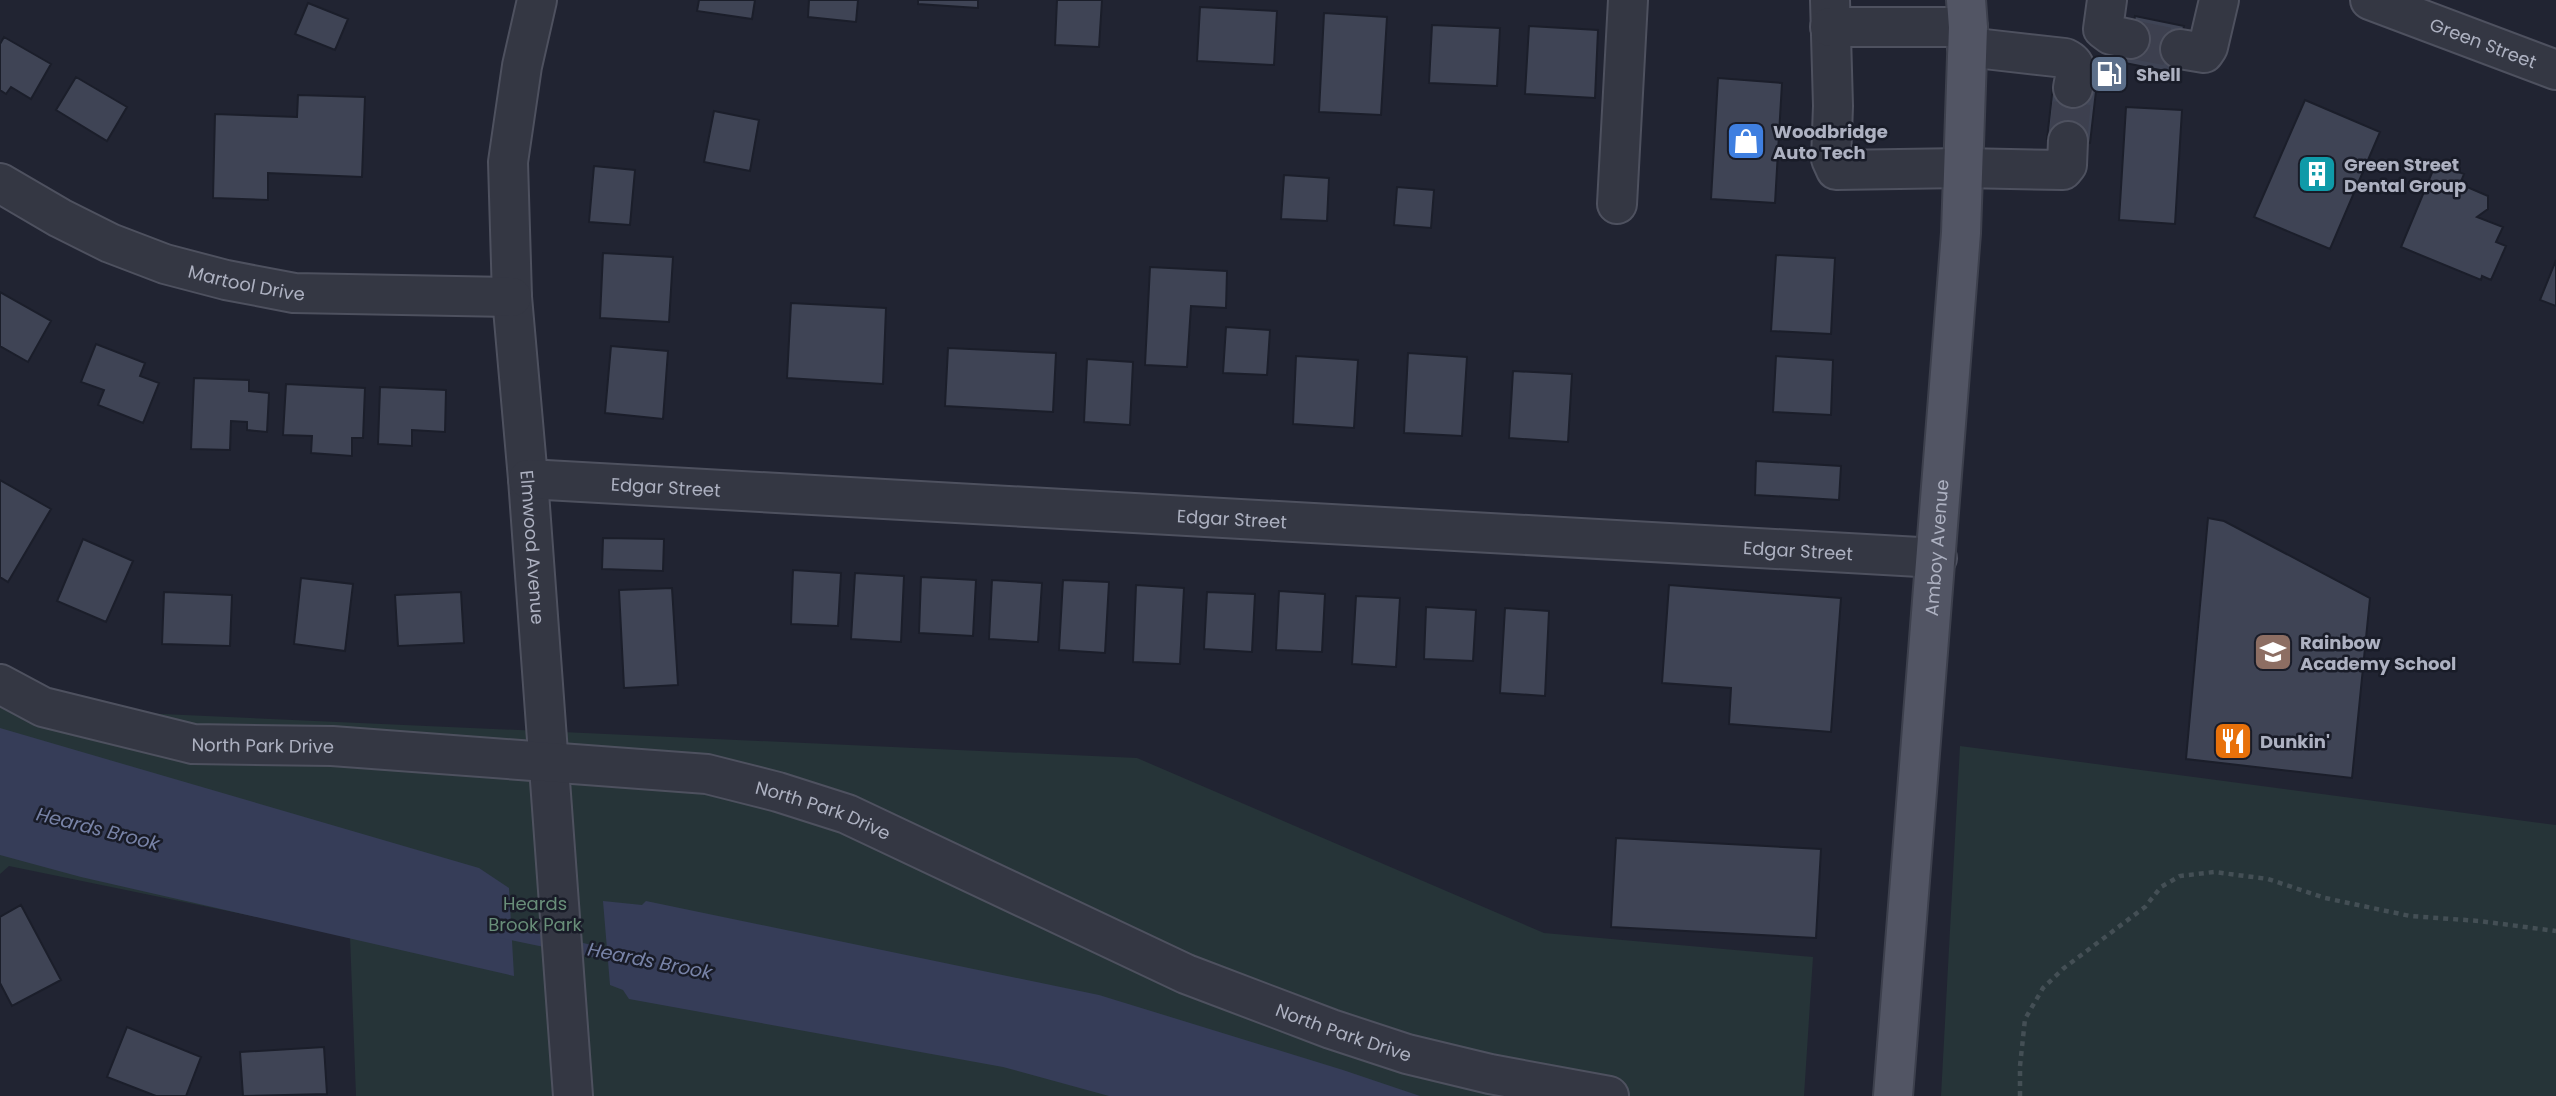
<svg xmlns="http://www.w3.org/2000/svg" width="2556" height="1096" viewBox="0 0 2556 1096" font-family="Poppins,sans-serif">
	<rect width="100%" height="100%" fill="#212432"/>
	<!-- green -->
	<path fill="#263438" d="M0,667L74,710L1137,758L1544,933L1813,957L1804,1096H356L350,936L9,866L0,874Z
		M1960,746L2556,825V1096H1941Z"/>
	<!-- water -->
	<path fill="#363d58" d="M0,728L479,868L509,888L514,976L81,877L0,855Z
		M603,901L642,905L646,901L1099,995L1343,1070L1420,1096H1109L1003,1067L629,999L623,990L610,985Z"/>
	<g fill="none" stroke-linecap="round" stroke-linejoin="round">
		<!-- stream -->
		<path stroke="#363d58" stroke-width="12" d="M496,931L621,957"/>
	</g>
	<!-- building -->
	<path fill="#3f4455" stroke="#1b1e2a" stroke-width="2" d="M699,0H755L752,19L697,11Z
		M809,0H858L856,22L808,17Z
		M918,0H978V8L918,4Z
		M1057,0H1102L1099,47L1055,45Z
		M308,3L348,19L335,50L295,34Z
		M1200,7L1277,11L1274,65L1197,61Z
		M1324,13L1387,17L1381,115L1319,112Z
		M2135,16L2184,26L2175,73L2125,63Z
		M1432,25L1500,28L1497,86L1429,83Z
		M1529,26L1598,30L1595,98L1525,94Z
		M4,37L51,64L31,99L11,87L6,94L0,90V44Z
		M76,77L127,107L107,141L56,110Z
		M1718,78L1782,83L1775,203L1711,199Z
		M2053,86L2096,91L2090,143L2047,139Z
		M298,95L365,97L362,177L268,173V200L213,198L215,114L297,117Z
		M2305,100L2380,132L2330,249L2254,217Z
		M2126,107L2182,110L2175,224L2119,220Z
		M714,111L759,120L750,171L704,162Z
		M2436,163L2464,174L2460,184L2488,196V209L2477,217L2503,227L2496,242L2506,246L2491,280L2482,276L2481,280L2401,247Z
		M594,166L635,170L630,225L589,222Z
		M1284,175L1329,178L1327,221L1281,219Z
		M1397,187L1434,190L1431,228L1394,225Z
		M603,253L673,257L669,322L600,318Z
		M1776,255L1835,258L1831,334L1771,331Z
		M2556,260V306L2540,300Z
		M1150,267L1227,271L1226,308L1191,306L1187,367L1145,365Z
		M0,292L51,321L28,362L0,346Z
		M791,303L886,308L883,384L787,378Z
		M1226,327L1270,330L1267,375L1223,373Z
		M96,344L145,363L140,376L159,383L143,423L98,405L104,390L81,382Z
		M611,346L668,351L663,419L605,413Z
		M948,348L1056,353L1053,412L945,406Z
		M1408,353L1467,357L1462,436L1404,433Z
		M1296,356L1358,360L1354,428L1293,424Z
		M1776,356L1833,360L1831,415L1773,412Z
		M1087,359L1133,362L1130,425L1084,422Z
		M1513,371L1572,374L1568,442L1509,438Z
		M194,378L249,380V391L269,393L267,432L247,430V422L231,421L230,450L191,449Z
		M286,384L365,388L363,438H352V456L311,453L312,436L283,435Z
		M380,387L446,390L445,432L412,430V446L378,444Z
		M1756,461L1841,466L1839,500L1755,495Z
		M0,480L51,509L8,582L0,577Z
		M2208,518L2224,521L2370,598L2352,778L2186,759Z
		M603,538L664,539L663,571L602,569Z
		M83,539L133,561L106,622L57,601Z
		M793,570L841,573L838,626L791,624Z
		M855,573L904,576L901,642L851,639Z
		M921,577L976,580L973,636L919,633Z
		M301,578L353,584L345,651L294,644Z
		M992,580L1042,583L1038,642L989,639Z
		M1063,580L1109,582L1105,653L1059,650Z
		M1136,585L1184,588L1180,664L1133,662Z
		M1669,585L1841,598L1831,732L1729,724L1731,688L1662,683Z
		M672,588L678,685L624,688L619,590Z
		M1279,591L1325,594L1322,652L1276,650Z
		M164,592L232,595L230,646L162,644Z
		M461,592L464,643L398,646L395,595Z
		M1207,592L1255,594L1252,652L1204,649Z
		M1356,596L1400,598L1396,667L1352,664Z
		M1426,607L1476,610L1473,661L1424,659Z
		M1505,608L1549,611L1545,696L1500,693Z
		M1616,838L1821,849L1816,938L1611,927Z
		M21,905L61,980L12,1006L0,983V917Z
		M127,1027L201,1057L186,1096H156L107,1077Z
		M324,1047L327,1094L243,1096L240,1052Z"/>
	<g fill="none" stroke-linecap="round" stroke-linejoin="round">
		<!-- minor-tunnel -->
		<path stroke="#3d404f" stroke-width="38" stroke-dasharray="38 19" stroke-linecap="butt" d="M2130,39L2180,49
			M2068,141L2073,88"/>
		<!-- minor casing -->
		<g stroke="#4e515f" stroke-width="42">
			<g id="minor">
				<path id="s1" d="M537,0L522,66L508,162L512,297L528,479L573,1096"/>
				<path d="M1830,0L1833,106L1831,159L1836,170L1963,168L2063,170L2067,165L2068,141"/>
				<path d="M2107,0L2103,29L2111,35L2130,39"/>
				<path id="s2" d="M2370,0L2556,70"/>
				<path d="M1830,27H1968"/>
				<path d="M1967,47L2065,58C2080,65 2075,74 2073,88"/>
				<path d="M2180,49L2204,53L2208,47L2219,0"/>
				<path id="s3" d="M0,183L60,218L110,243L165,264L226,280L294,293L512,297"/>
				<path d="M1617,204L1628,0"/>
				<path id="s4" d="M528,479L1937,558"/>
				<path id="s5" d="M0,684L43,707L193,744L332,746L707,774L778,792L847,814L1186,974L1331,1029L1407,1054L1490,1074L1609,1096"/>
			</g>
		</g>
		<!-- major casing -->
		<g stroke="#3d404d" stroke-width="42">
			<g id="major">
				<path id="s6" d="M1893,1096L1961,233L1968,27L1966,0"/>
			</g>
		</g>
		<!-- path -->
		<path stroke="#444f55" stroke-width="4.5" stroke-dasharray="5 5" stroke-linecap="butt" d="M2020,1096V1066L2025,1019L2043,988L2064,968L2145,907L2161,887L2180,876L2214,872L2268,879L2325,898L2410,916L2479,921L2556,931"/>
		<!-- minor -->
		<use href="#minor" stroke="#343743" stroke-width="38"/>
		<!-- major -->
		<use href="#major" stroke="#525564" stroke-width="38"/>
	</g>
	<!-- icons -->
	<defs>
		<g id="fuel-square" transform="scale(2.0125)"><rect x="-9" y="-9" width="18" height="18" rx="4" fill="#5c6f8a" stroke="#191c28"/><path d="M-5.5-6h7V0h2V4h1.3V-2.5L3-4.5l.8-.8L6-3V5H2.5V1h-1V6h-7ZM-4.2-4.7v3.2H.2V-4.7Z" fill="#fff"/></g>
		<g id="shop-square" transform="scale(2.0125)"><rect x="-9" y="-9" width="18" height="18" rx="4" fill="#3f7fe0" stroke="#191c28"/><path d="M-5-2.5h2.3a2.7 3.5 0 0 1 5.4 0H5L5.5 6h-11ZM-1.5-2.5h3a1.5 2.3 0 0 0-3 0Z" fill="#fff"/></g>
		<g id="building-square" transform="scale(2.0125)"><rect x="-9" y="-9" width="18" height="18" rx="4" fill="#0f9aa8" stroke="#191c28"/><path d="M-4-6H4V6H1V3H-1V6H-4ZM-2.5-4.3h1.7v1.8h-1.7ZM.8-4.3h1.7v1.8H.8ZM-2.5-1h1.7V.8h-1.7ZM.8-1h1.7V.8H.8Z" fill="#fff"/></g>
		<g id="school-square" transform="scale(2.0125)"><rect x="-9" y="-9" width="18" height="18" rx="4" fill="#8d6e63" stroke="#191c28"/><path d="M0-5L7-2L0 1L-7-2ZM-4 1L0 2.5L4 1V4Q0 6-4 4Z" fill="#fff"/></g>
		<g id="restaurant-square" transform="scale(2.0125)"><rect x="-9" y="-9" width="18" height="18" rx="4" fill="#e8710a" stroke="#191c28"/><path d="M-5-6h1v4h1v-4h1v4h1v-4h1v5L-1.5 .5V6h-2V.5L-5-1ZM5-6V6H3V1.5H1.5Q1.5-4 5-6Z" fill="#fff"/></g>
	</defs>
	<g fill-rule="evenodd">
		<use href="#fuel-square" x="2109" y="74"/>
		<use href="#shop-square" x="1746" y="141"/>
		<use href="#building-square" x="2317" y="174"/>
		<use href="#school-square" x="2273" y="652"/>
		<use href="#restaurant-square" x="2233" y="741"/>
	</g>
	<g text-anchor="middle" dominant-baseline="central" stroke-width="5" stroke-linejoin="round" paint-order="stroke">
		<!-- street labels -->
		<g font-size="18" fill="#adb1c1" stroke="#191c28">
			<text stroke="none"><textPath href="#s2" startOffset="121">Green Street</textPath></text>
			<text stroke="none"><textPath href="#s3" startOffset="268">Martool Drive</textPath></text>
			<text stroke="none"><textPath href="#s4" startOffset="138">Edgar Street</textPath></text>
			<text stroke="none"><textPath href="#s4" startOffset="705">Edgar Street</textPath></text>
			<text stroke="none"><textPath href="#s1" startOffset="551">Elmwood Avenue</textPath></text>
			<text stroke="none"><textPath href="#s6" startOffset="550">Amboy Avenue</textPath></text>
			<text stroke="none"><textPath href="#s4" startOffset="1272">Edgar Street</textPath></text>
			<text stroke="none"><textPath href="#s5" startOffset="273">North Park Drive</textPath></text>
			<text stroke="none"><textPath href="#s5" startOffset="840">North Park Drive</textPath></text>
			<text stroke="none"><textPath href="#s5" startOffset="1407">North Park Drive</textPath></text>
		</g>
		<!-- poi labels -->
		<g font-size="18" font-weight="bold" fill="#adb1c1" stroke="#191c28" text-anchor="start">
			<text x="2136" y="74">Shell</text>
			<text x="1773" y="131">Woodbridge<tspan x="1773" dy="21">Auto Tech</tspan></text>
			<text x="2344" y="164">Green Street<tspan x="2344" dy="21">Dental Group</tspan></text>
			<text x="2300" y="642">Rainbow<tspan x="2300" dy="21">Academy School</tspan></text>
			<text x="2260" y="741">Dunkin'</text>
		</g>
		<!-- park labels -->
		<g font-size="18" fill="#688e79" stroke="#191c28">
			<text x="535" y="903">Heards<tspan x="535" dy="21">Brook Park</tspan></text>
		</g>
		<!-- water labels -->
		<g font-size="19" font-style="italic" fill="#7883a7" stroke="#191c28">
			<text transform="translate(98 829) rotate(14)">Heards Brook</text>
			<text transform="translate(650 961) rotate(11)">Heards Brook</text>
		</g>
	</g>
</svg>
